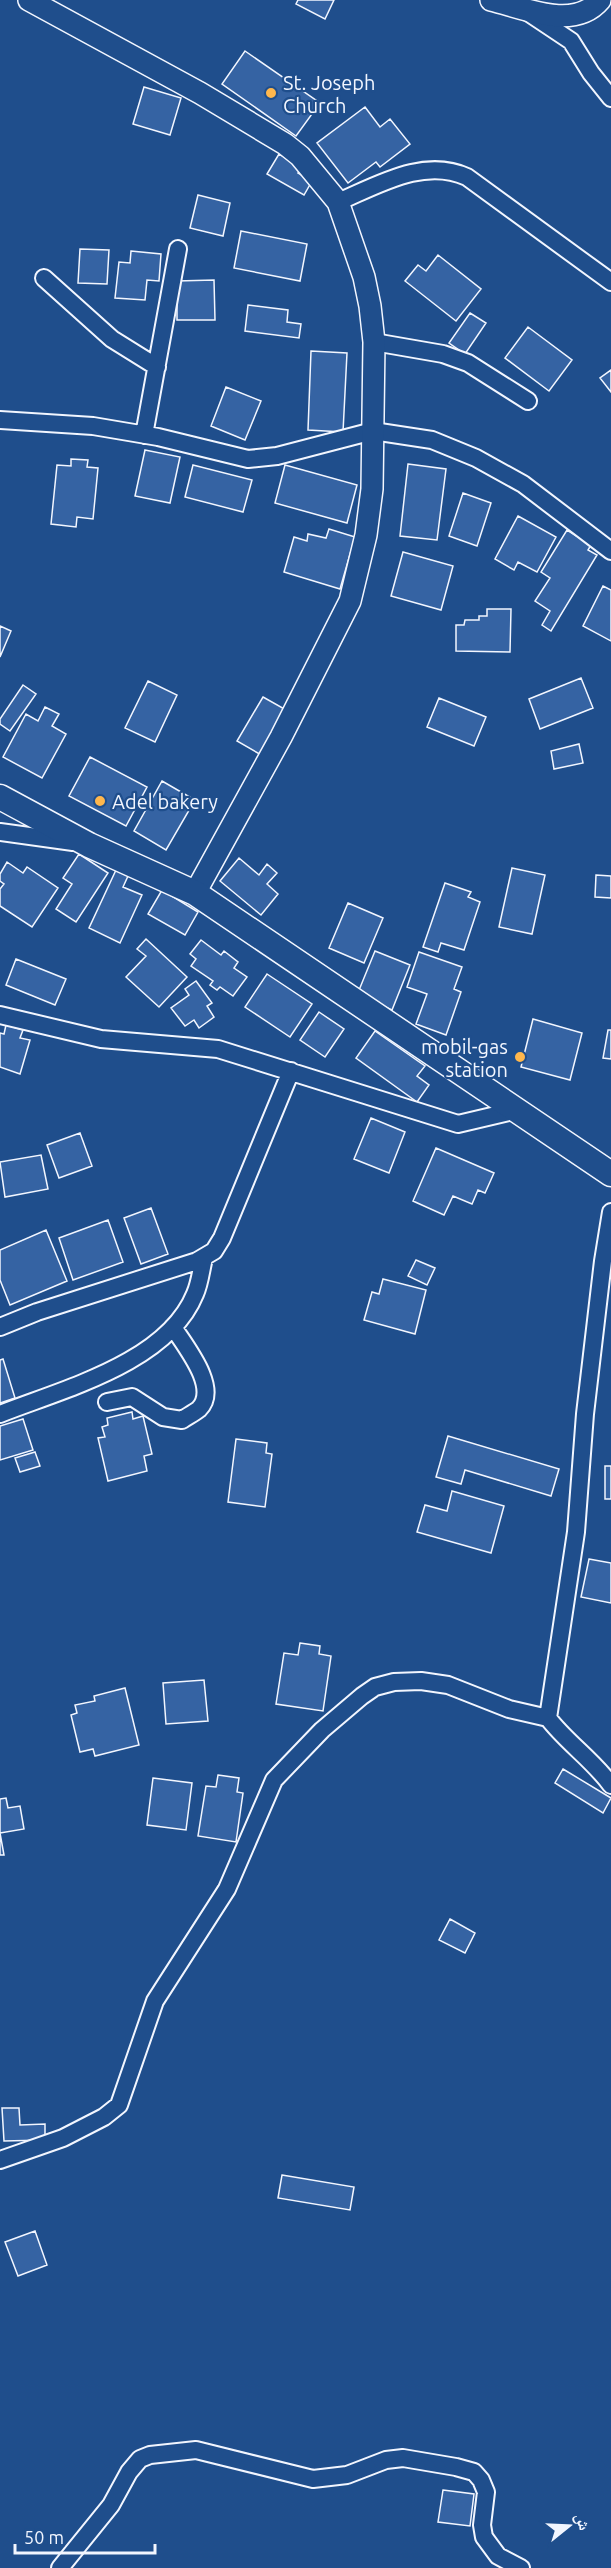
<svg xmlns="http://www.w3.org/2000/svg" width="611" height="2568" viewBox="0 0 611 2568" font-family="Ubuntu,'Noto Naskh Arabic',sans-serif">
	<rect width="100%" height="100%" fill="#1f4e8c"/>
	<!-- building -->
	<path fill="#3563a3" stroke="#f2f6ff" stroke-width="1.5" d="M298,0H334L325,19L296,4Z
		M245,51L320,103L296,136L222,84Z
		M144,87L181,98L170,135L133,124Z
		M365,107L380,127L390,119L410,144L380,167L376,162L348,183L317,143Z
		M279,154L302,167L298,173L312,181L304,195L267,174Z
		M198,195L230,203L223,236L190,228Z
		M241,231L307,244L300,281L234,268Z
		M80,249L109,250L107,284L78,283Z
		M131,251L161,254L159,281L147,280L145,300L115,298L119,262L130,263Z
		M438,255L481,289L456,321L405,281L418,265L426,271Z
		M214,280L215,320H177V281Z
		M248,305L288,310L287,322L301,324L299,338L245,331Z
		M470,313L486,323L465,354L449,343Z
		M528,327L572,360L549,391L505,358Z
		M311,351L347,353L343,432L308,430Z
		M611,370V392L600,378Z
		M226,387L261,401L245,440L211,426Z
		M145,450L180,457L170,503L135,496Z
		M71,459L88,460L87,467L98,468L93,519L77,517L76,527L51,524L57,465L71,466Z
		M408,464L446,469L437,540L400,536Z
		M193,465L252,480L243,512L185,497Z
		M285,465L357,485L347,523L275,503Z
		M463,493L491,503L477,546L449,536Z
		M518,516L556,537L537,572L518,562L514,570L495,559Z
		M329,529L355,537L340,589L284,572L294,537L307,541L308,534L326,538Z
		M567,530L591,545L588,550L597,555L551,631L542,625L550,611L535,601L550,578L541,572Z
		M403,552L453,566L441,610L391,596Z
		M603,586L611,590V641L583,626Z
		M487,609H511L510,652L456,651V625H464L465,620H479V616H487Z
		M0,626L11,631L0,657Z
		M581,678L593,708L540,729L529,699Z
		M148,681L177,695L155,742L125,728Z
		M23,685L36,694L10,731L0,724V719Z
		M263,697L288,711L263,756L237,741Z
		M439,698L486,717L474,746L427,727Z
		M45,707L59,714L52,726L66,734L42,778L3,757L26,714L38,721Z
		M579,744L583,763L554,769L551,751Z
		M90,757L147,787L126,826L69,796Z
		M162,781L195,800L166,850L134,831Z
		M79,854L108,873L76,922L56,909L72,884L63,878Z
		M239,858L259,875L267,864L277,873L267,884L278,894L261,915L220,881Z
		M7,862L23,873L27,867L58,888L32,927L0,906V889L4,884L0,881V874Z
		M512,868L545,875L532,934L499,927Z
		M116,870L128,876L123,887L142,895L120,943L89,928Z
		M596,875L611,876V898L595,897Z
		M445,883L471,892L468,897L480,902L464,950L441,943L438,952L423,947Z
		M162,890L198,912L185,935L148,914Z
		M348,903L383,918L364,963L329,948Z
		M146,939L187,977L159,1007L126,977L146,956L137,949Z
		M201,940L221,955L224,951L238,962L234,968L247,977L233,996L220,987L217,990L210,985L213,981L191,966L196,959L190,954Z
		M375,951L410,965L392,1010L357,995Z
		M419,952L462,967L454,989L461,992L446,1035L416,1024L427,994L407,987Z
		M16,959L66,979L55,1005L6,985Z
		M267,974L312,1004L290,1037L245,1007Z
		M196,981L212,1003L207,1006L214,1017L199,1028L194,1020L185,1026L171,1008L189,995L185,989Z
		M319,1012L344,1029L325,1057L300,1040Z
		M533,1019L582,1033L570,1080L521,1067Z
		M6,1025L23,1030L20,1038L30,1040L20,1074L0,1067V1033L4,1034Z
		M608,1030H611V1059L603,1058Z
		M375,1031L425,1066L417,1076L429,1085L417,1102L356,1058Z
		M371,1118L405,1132L389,1173L354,1159Z
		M80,1133L92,1166L59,1178L47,1145Z
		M436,1148L494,1173L485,1193L478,1190L472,1204L453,1196L444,1215L413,1201Z
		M41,1155L48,1189L5,1197L0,1162Z
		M151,1208L168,1254L141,1264L124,1218Z
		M108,1220L123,1262L73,1280L59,1238Z
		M46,1230L67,1281L10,1305L0,1280V1250Z
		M416,1260L435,1268L427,1285L408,1276Z
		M383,1279L426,1290L415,1334L364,1320L372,1292L379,1294Z
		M3,1359L15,1398L0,1403V1360Z
		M132,1412L133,1419L143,1416L152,1454L144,1456L147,1471L108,1481L98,1438L105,1437L102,1427L108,1425L107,1418Z
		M23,1419L33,1450L0,1460V1426Z
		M448,1436L559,1469L551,1496L465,1470L461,1484L436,1477Z
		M236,1439L267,1443L266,1453L272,1454L265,1507L228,1502Z
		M35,1452L40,1466L20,1472L15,1458Z
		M605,1466H611V1499H605Z
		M452,1491L504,1506L491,1553L417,1532L425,1505L447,1511Z
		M589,1559L611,1563V1603L581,1597Z
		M300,1643L320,1646L319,1654L331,1656L323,1711L276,1704L284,1653L298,1655Z
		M204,1680L208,1721L166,1724L163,1683Z
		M125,1688L139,1745L95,1756L93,1749L80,1752L71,1715L77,1713L75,1705L95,1701L94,1696Z
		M563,1769L611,1798L603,1813L555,1783Z
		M218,1775L239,1778L237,1792L243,1793L236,1842L198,1836L206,1786L216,1787Z
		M153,1778L192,1783L186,1830L147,1825Z
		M6,1798L8,1808L20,1806L24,1829L0,1833L4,1855H0V1799Z
		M450,1919L475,1933L465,1953L439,1940Z
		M2,2108H19L20,2125L45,2124V2140L4,2141Z
		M282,2175L354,2187L350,2210L278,2198Z
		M35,2231L47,2265L18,2276L5,2242Z
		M443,2490L474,2494L470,2526L438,2522Z"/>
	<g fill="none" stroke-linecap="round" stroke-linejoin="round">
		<!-- minor casing -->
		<g stroke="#f2f6ff" stroke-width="20">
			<path id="minor" d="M529,13L571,41L591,73L611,98
				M338,202C378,185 424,157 467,177L611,282
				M44,278L112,339L157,367
				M374,342L443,354L468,363L528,401
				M0,420L93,426L158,437L248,459L277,456L373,431L432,440L476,458L523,484L611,551
				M144,435L178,249
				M0,832L73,842
				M0,1015L101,1039L218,1049L458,1124L517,1110
				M0,1327L37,1312L197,1261L214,1251L222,1238L291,1071
				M107,1402L132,1397L163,1417L182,1420C188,1416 194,1413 199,1409C220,1388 185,1346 173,1327
				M0,1414C63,1389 167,1363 195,1294C200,1283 201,1270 204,1258
				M548,1718L576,1532L585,1414L603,1261L611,1212
				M0,2160L63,2138L104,2117L119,2105L155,2001L227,1889L274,1780L322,1730L362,1696L375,1687L394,1682L421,1681L448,1685L509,1709L548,1718C566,1742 593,1760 611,1785
				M60,2568L111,2505L129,2472L140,2459L150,2455L196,2450L313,2479L347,2475L386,2460L403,2458L456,2467L474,2472L481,2480L486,2492L482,2525L484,2537L498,2556L521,2568"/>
		</g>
		<!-- tertiary casing -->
		<g stroke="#f2f6ff" stroke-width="24">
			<path id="tertiary" d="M29,0L200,93L285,144L300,156L338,202L364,277L370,306L374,342L372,489L366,535L350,601L281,737L195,893
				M491,0C524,8 574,31 600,0"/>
		</g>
		<!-- secondary casing -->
		<g stroke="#f2f6ff" stroke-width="27">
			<path id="secondary" d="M0,797L89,845L195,893L611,1174"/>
		</g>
		<!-- minor -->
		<use href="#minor" stroke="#1f4e8c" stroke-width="16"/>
		<!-- tertiary -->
		<use href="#tertiary" stroke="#1f4e8c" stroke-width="21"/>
		<!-- secondary -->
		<use href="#secondary" stroke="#1f4e8c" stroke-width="24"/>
	</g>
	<!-- markers -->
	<g fill="#ffb74d" stroke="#1f4e8c" stroke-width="2">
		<circle cx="271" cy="93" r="6"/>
		<circle cx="100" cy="801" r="6"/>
		<circle cx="520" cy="1057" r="6"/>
	</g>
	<g text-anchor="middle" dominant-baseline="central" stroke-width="4.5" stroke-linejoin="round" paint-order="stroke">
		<!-- poi labels -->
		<g font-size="20" fill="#f2f6ff" stroke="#1f4e8c" text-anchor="start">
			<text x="283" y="82">St. Joseph<tspan x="283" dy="23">Church</tspan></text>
			<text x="112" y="801">Adel bakery</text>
			<text x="508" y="1046" text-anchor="end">mobil-gas<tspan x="508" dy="23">station</tspan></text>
		</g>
	</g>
	<!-- north arrow -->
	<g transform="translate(569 2526) rotate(72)" stroke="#1f4e8c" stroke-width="4.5" paint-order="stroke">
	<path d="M0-4.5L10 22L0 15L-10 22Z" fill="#f2f6ff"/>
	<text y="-9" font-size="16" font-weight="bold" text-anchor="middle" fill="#f2f6ff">ش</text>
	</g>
	<!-- scale -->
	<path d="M15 2544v9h140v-9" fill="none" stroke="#f2f6ff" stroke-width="3"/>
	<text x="24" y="2544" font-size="18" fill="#f2f6ff" stroke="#1f4e8c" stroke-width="4.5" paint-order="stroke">50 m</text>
</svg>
